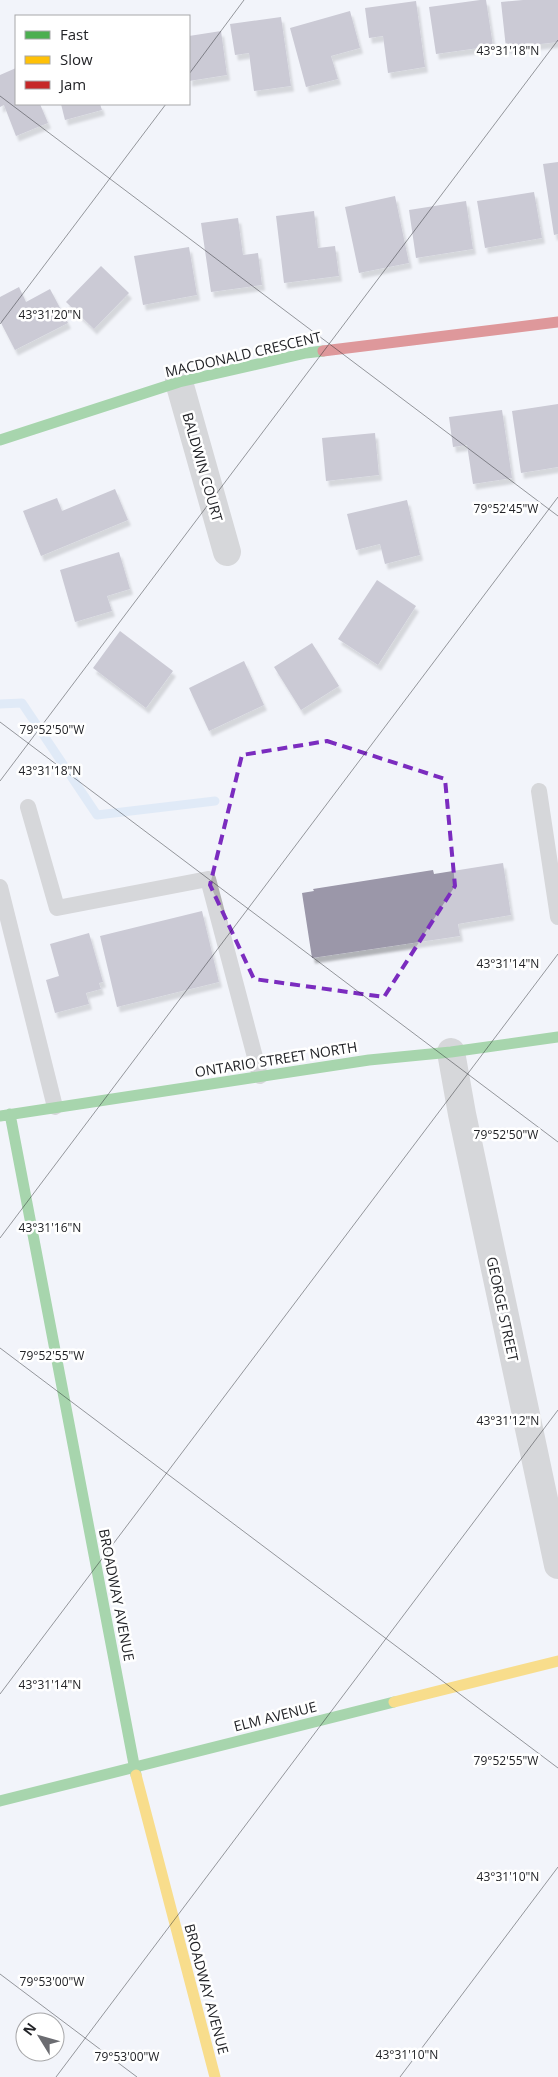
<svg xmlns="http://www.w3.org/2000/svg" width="558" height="2077" viewBox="0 0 558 2077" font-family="'Open Sans',sans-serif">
	<defs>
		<filter id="shadow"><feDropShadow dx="3" dy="5.5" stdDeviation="1" flood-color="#0004"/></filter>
	</defs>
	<rect width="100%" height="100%" fill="#f2f4fa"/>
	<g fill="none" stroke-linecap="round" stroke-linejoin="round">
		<!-- stream -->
		<path stroke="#cbdef4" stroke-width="9" d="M0,704L22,703L97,815L215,801"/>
	</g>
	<!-- building -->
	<path fill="#9b97a9" filter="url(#shadow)" d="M480,0H486L493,46L436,54L429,7Z
		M523,0H558V42L506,48L501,2Z
		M416,1L425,67L388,73L383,36L369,38L365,8Z
		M350,11L360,48L331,56L338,79L306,87L290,28Z
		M281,17L291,86L254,91L249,53L235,55L230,24Z
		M221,31L227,75L189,81V36Z
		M16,68V104H40L48,123L16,136L4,105L0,107V75Z
		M61,104H100L102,110L65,120Z
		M558,162V234L554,235L543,164Z
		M534,192L542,238L485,248L477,201Z
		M395,196L409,263L359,273L345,207Z
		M466,201L473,249L416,258L409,210Z
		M314,211L318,248L335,246L339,276L284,283L276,216Z
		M238,218L243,255L258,253L262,285L211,292L201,223Z
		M189,247L197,295L143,305L134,256Z
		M101,266L129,293L94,329L66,302Z
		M19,287L26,302L50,289L68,323L15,350L0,321V297Z
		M558,404V467L521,473L512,411Z
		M502,410L512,478L473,484L467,445L453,447L449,417Z
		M375,433L379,475L326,481L322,438Z
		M115,489L128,520L41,556L23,511L57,498L62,511Z
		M407,500L420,555L385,564L380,544L356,550L347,514Z
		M119,552L130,589L107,596L112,611L75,622L60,570Z
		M377,580L416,606L378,665L338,639Z
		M120,631L173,671L146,708L93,668Z
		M312,643L339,686L301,710L274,667Z
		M244,661L264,705L209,731L189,688Z
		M503,863L511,915L458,924L460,936L312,958L302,893L314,891L313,889L433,870L434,874Z
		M202,911L219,982L117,1007L100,936Z
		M89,933L103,982L99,983L101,989L86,993L89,1004L55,1013L46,980L59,976L50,944Z"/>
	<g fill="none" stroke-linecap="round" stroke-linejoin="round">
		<!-- lane -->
		<path stroke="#b4b3b3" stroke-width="16" d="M539,791L558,917
			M28,807L57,908L208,879L260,1076
			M0,887L55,1107"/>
		<!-- street -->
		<path stroke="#b4b3b3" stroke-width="28" d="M179,382L227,552
			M451,1052L462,1114L558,1565"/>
		<!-- fast -->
		<path stroke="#4caf50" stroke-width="11" d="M0,440L179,382L306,353L323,351
			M10,1114L136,1775
			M0,1116L369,1060L451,1052L558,1037
			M0,1801L394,1702"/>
		<!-- slow -->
		<path stroke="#ffc107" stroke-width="11" d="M394,1702L558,1661
			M136,1775L215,2077"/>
		<!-- jam -->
		<path stroke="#c62828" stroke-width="11" d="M323,351L558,322"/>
	</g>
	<!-- marked area -->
	<path d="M0 0H558V2077H0ZM327,741L445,779L455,886L384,997L254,979L210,885L242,755Z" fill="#f2f4fa" fill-opacity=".55" fill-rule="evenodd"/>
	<path fill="none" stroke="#7b2cbf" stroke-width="4" stroke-dasharray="10 6" stroke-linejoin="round" d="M327,741L445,779L455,886L384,997L254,979L210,885L242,755Z"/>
	<!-- ticks -->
	<path fill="none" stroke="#222327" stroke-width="1" stroke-opacity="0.45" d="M189,74L244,0M0,96L558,516M0,324L166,104M0,722L558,1142M0,781L558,40M0,1238L558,497M0,1348L558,1768M0,1694L558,954M0,1974L137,2077M56,2077L558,1410M400,2077L558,1867"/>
	<g text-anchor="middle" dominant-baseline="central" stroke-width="5" stroke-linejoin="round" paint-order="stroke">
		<!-- street labels -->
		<g font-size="14" fill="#222327" stroke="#fff">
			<text transform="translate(243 354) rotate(-13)">MACDONALD CRESCENT</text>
			<text transform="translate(203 467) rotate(74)">BALDWIN COURT</text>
			<text transform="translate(276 1059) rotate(-9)">ONTARIO STREET NORTH</text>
			<text transform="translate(503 1309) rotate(78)">GEORGE STREET</text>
			<text transform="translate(117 1595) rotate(79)">BROADWAY AVENUE</text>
			<text transform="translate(275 1716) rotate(-14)">ELM AVENUE</text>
			<text transform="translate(207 1989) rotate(75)">BROADWAY AVENUE</text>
		</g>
	</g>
	<g font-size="12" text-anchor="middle" fill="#222327" stroke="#fff" stroke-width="5" stroke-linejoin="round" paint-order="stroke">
		<text x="508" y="55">43°31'18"N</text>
		<text x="50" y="319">43°31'20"N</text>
		<text x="506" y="513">79°52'45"W</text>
		<text x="52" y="734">79°52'50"W</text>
		<text x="50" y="775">43°31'18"N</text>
		<text x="508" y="968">43°31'14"N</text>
		<text x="506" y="1139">79°52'50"W</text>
		<text x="50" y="1232">43°31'16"N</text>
		<text x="52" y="1360">79°52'55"W</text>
		<text x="508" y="1425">43°31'12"N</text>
		<text x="50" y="1689">43°31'14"N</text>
		<text x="506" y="1765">79°52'55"W</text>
		<text x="508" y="1881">43°31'10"N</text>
		<text x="52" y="1986">79°53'00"W</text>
		<text x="407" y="2059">43°31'10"N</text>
		<text x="127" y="2061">79°53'00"W</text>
	</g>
	<!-- legend -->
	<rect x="15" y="15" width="175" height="90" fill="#ffffff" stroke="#a7a7a9"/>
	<rect x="25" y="31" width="25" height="8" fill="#4caf50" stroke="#a7a7a9"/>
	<text x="60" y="40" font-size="15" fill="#222327">Fast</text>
	<rect x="25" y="56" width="25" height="8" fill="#ffc107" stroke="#a7a7a9"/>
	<text x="60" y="65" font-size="15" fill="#222327">Slow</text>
	<rect x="25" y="81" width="25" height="8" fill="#c62828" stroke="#a7a7a9"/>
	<text x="60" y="90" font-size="15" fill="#222327">Jam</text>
	<!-- north arrow -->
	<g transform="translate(40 2037) rotate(307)"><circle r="24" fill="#ffffff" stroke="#a7a7a9"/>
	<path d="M0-4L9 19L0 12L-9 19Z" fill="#6b6c71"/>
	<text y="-8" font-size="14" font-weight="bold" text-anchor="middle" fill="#222327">N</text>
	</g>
</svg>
